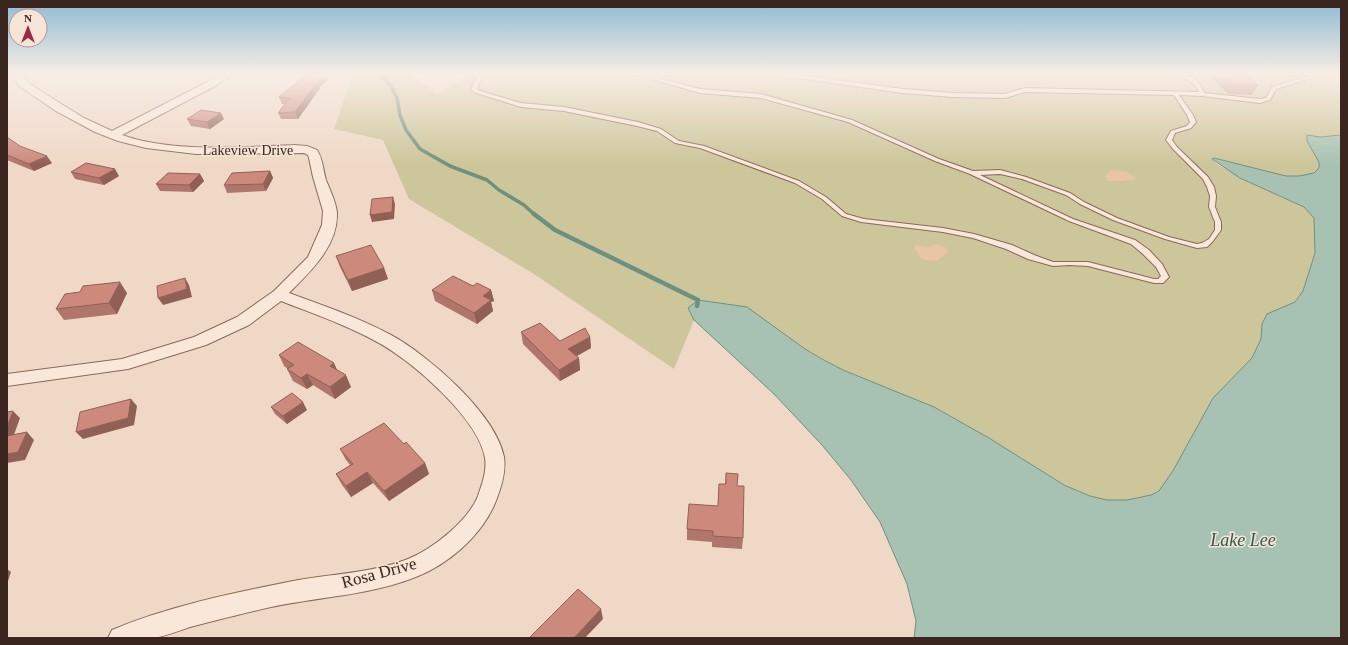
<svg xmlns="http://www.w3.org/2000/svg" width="1348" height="645" viewBox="0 0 1348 645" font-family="'Times New Roman',serif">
	<rect width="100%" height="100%" fill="#efd8c6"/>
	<!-- green -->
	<path fill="#cdc69a" d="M353,74H409L437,94L473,74H1341V135L1320,137L1310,135L1307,141L1317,155L1319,162V168L1314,173L1299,176H1286L1215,158L1212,159L1218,165L1268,191L1304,207L1314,218L1315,253L1303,291L1295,302L1267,314L1262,324L1261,339L1252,358L1213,398L1174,469L1159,491L1151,495L1127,500H1107L1090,496L1064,485L989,438L934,407L843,370L805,349L689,308L694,320L674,369L534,274L409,199L383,140L334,129Z"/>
	<!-- sand -->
	<path fill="#eac5a3" d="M1112,170L1127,172L1137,179L1124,181H1108L1106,177L1107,174Z
		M936,244L945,247L948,252L937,261L924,260L918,256V252L915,250V245L930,247Z"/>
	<!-- water -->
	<path fill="#a7c2b3" stroke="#6e917f" d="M1307,135L1320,137L1341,135V638H914L916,621L907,584L880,522L851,480L822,445L774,394L694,320L688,308L698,300L747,307L805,349L822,359L843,370L934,407L989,438L1064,485L1090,496L1107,500H1127L1151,495L1159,491L1174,469L1213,398L1252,358L1261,339L1262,324L1267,314L1295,302L1303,291L1315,253L1314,218L1304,207L1240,178L1212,159L1214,158L1286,176H1299L1314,173L1319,168V162L1307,141Z"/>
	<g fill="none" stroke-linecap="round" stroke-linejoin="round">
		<!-- stream-far1 -->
		<path stroke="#6e917f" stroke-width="3.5" d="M379,74L391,86L397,98L400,115L406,130L420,149L450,166L487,180L499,190L524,205L535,215"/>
		<!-- stream -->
		<path stroke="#6e917f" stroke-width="4.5" d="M534,214L555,230L698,300L697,306"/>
		<!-- service casing -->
		<g stroke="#8a685c" stroke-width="2">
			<path id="service" d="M478,74H483L477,89L480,91L521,103L564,107L638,122L661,129L679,141L704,146L799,181L826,197L846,214L864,219L943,228L974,234L1012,245L1034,255L1053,262H1088L1154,279H1158L1161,276L1156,267L1143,254L1131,244L1069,221L970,174L935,161L848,122L761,98L700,93L634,74H641L700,89L761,94L852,120L939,159L973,171L1000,170L1026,177L1070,193L1084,202L1117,218L1169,237L1197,244L1202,243L1209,239L1215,230V222L1209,207L1210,196L1207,187L1203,179L1173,149L1166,140L1171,131L1187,126L1190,122L1187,115L1174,95L1025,92L1005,98L953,97L903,93L783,76L780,74H791L903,89L953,93L1005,94L1025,88L1199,92C1195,81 1186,80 1177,74C1189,72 1200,81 1204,93L1260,99L1266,98L1272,87L1317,74H1324L1276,89L1270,100L1260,103L1202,96L1179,95L1193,115L1196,122L1191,128L1175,133L1172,140L1177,147L1208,177L1214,187L1216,196L1215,207L1221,222V230L1213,241L1207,247L1197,248L1165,239L1113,220L1080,204L1066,195L1022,179L1000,174L980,175L1073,219L1135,240L1149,250L1162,264L1169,277L1163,283H1154L1088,266L1069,265L1053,266L1028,259L1006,249L973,238L943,232L861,222L842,216L822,199L795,183L700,148L675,143L657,131L637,126L564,111L521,107L476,93L471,89Z"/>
		</g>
		<!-- minor casing -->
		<g stroke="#8a685c" stroke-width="2">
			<path id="minor" d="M12,74H22L27,82L55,100L84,118L112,131L207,82L220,74H231L230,76L215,86L122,135C172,153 242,147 295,145L307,146L317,150C323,159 323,170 326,180C330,190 336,202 337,213C338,246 311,271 289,293C324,306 358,317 391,335C428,355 496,414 504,457C506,471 502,485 497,498C486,529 458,556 429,571C381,595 323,596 271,607C244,613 217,620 190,627C178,631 166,636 154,638C139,640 123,638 108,638L112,630C169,606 233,593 293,581C331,574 372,573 408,559C433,549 468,521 478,496C482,484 487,471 485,458C479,419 412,361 379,343C347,325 314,314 281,301L249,325L206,345L128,369L7,386V374L122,359L194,337L237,317L274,291L308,257L322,225L323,211L313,177L309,158L308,155L304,153L196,154L146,148L118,141L95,132L56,111L19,86Z"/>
		</g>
		<!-- service -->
		<use href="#service" fill="#f9e8da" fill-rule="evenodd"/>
		<!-- minor -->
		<use href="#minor" fill="#f9e8da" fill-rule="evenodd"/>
	</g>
	<!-- wall -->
	<path fill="#b0766b" d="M307,74H326L328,79L320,87V88L298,119H281L278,113L285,104H282L279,97Z
		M1210,74H1245L1258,85L1252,95L1228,94L1209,75Z
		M187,119H224L210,129L191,126Z
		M7,137L20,146L52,163L34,171L7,160Z
		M270,171L273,178L266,191L227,193L224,185Z
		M71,172L119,176L104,185L75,179Z
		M200,174L204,181L193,192L160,191L156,184Z
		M336,256L384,268L388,279L352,291L340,267Z
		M473,286L491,290L494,301L491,302L493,311L477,324L435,301L432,290Z
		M127,293L117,314L64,320L56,309Z
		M521,332L560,341L590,337L591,348L576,356L579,358L580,370L560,381L523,344Z
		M279,355L337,370L351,387L335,399L313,385L307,389L293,381L287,369H288L284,366Z
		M271,407L307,410L287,424L275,414Z
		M404,444L425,463L429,474L389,501L373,483L351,497L342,485L336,474L350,465L346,460L340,449Z
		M726,473L737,486L743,538L742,549L712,547V542L687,540V529L718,506L719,484H725Z"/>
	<!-- shaded-wall -->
	<path fill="#906057" d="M326,74L328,79L320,87V88L298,119L295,112L317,81Z
		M221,113L224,119L210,129L207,122Z
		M47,156L52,163L34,171L29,164Z
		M115,169L119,176L104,185L99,178Z
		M270,171L273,178L266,191L263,184Z
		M200,174L204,181L193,192L189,185Z
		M393,197L395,204L394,219L372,222L370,215Z
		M384,268L388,279L352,291L348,280Z
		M185,278L189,285L192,297L163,305L158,298Z
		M120,282L127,293L117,314L109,303Z
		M491,290L494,301L491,302L493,311L477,324L474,313L483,296Z
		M590,337L591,348L570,360L568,349Z
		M579,358L580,370L560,381L559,370Z
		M334,363L339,374L330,366Z
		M307,374L313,385L307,389L301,378Z
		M346,375L351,387L335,399L330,387Z
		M131,399L137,406L134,425L83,439L76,432Z
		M303,402L307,410L287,424L283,416Z
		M13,411L20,418L11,443L7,444V427Z
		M27,432L34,440L25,460L7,463V454Z
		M425,463L429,474L389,501L384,491Z
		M367,472L373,483L351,497L346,486Z
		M7,569L11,572L7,584Z
		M601,609L603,619L585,638H574Z"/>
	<!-- building -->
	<path fill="#cd897c" stroke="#906057" d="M307,74H326L317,81H318L295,112L278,113L290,98L279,97Z
		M1222,74H1245L1258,85L1233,84Z
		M201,110L221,113L207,122L187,119Z
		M7,137L20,146L47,156L29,164L7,155Z
		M86,163L115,169L99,178L71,172Z
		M270,171L263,184L224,185L232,173Z
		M168,173L200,174L189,185L156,184Z
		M393,197L392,212L370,215L372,199Z
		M371,245L384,268L348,280L336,256Z
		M453,276L473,286L477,283L491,290L483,296L491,300L474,313L432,290Z
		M185,278L187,289L158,298L157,286Z
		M120,282L109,303L56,309L65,294L80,292L83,286Z
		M540,323L560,341L585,328L590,337L568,349L579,358L559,370L521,332Z
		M298,342L334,363L330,366L346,375L330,387L307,374L301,378L287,369L294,365L279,355Z
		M292,393L303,402L283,416L271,407Z
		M131,399L128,418L76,432L80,412Z
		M13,411L7,427V412Z
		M384,423L404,444L406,442L425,463L384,491L367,472L346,486L336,474L353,464L340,449Z
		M27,432L18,452L7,454V436Z
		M726,473L738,474L737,486H744L743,538L713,536V531L687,529L689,504L718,506L719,484H726Z
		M578,589L601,609L574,638H529Z"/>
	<!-- sky -->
	<linearGradient id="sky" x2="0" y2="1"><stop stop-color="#8ebad3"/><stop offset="0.45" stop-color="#f8ede5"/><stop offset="1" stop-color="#f8ede5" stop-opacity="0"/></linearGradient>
	<rect width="1348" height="164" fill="url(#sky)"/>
	<g text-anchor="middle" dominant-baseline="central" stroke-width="3" stroke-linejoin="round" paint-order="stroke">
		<!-- street labels -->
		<g font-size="14" fill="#3a251f" stroke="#f6e4d6">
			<text x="248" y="150">Lakeview Drive</text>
		</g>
		<!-- near-street labels -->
		<g font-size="17" fill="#3a251f" stroke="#f6e4d6">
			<text transform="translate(379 573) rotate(-15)">Rosa Drive</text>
		</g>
		<!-- near-water labels -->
		<g font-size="18" font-style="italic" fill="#2f5a4c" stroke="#f6e4d6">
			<text x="1243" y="540">Lake Lee</text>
		</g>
	</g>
	<!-- border -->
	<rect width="1348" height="645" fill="none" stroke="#3a251f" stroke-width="16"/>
	<!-- north arrow -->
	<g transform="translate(28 28)"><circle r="19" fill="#f6e4d6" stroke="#ab988d"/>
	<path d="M0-3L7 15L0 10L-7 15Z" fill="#992b48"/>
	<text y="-6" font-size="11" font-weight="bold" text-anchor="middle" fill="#3a251f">N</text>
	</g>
</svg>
